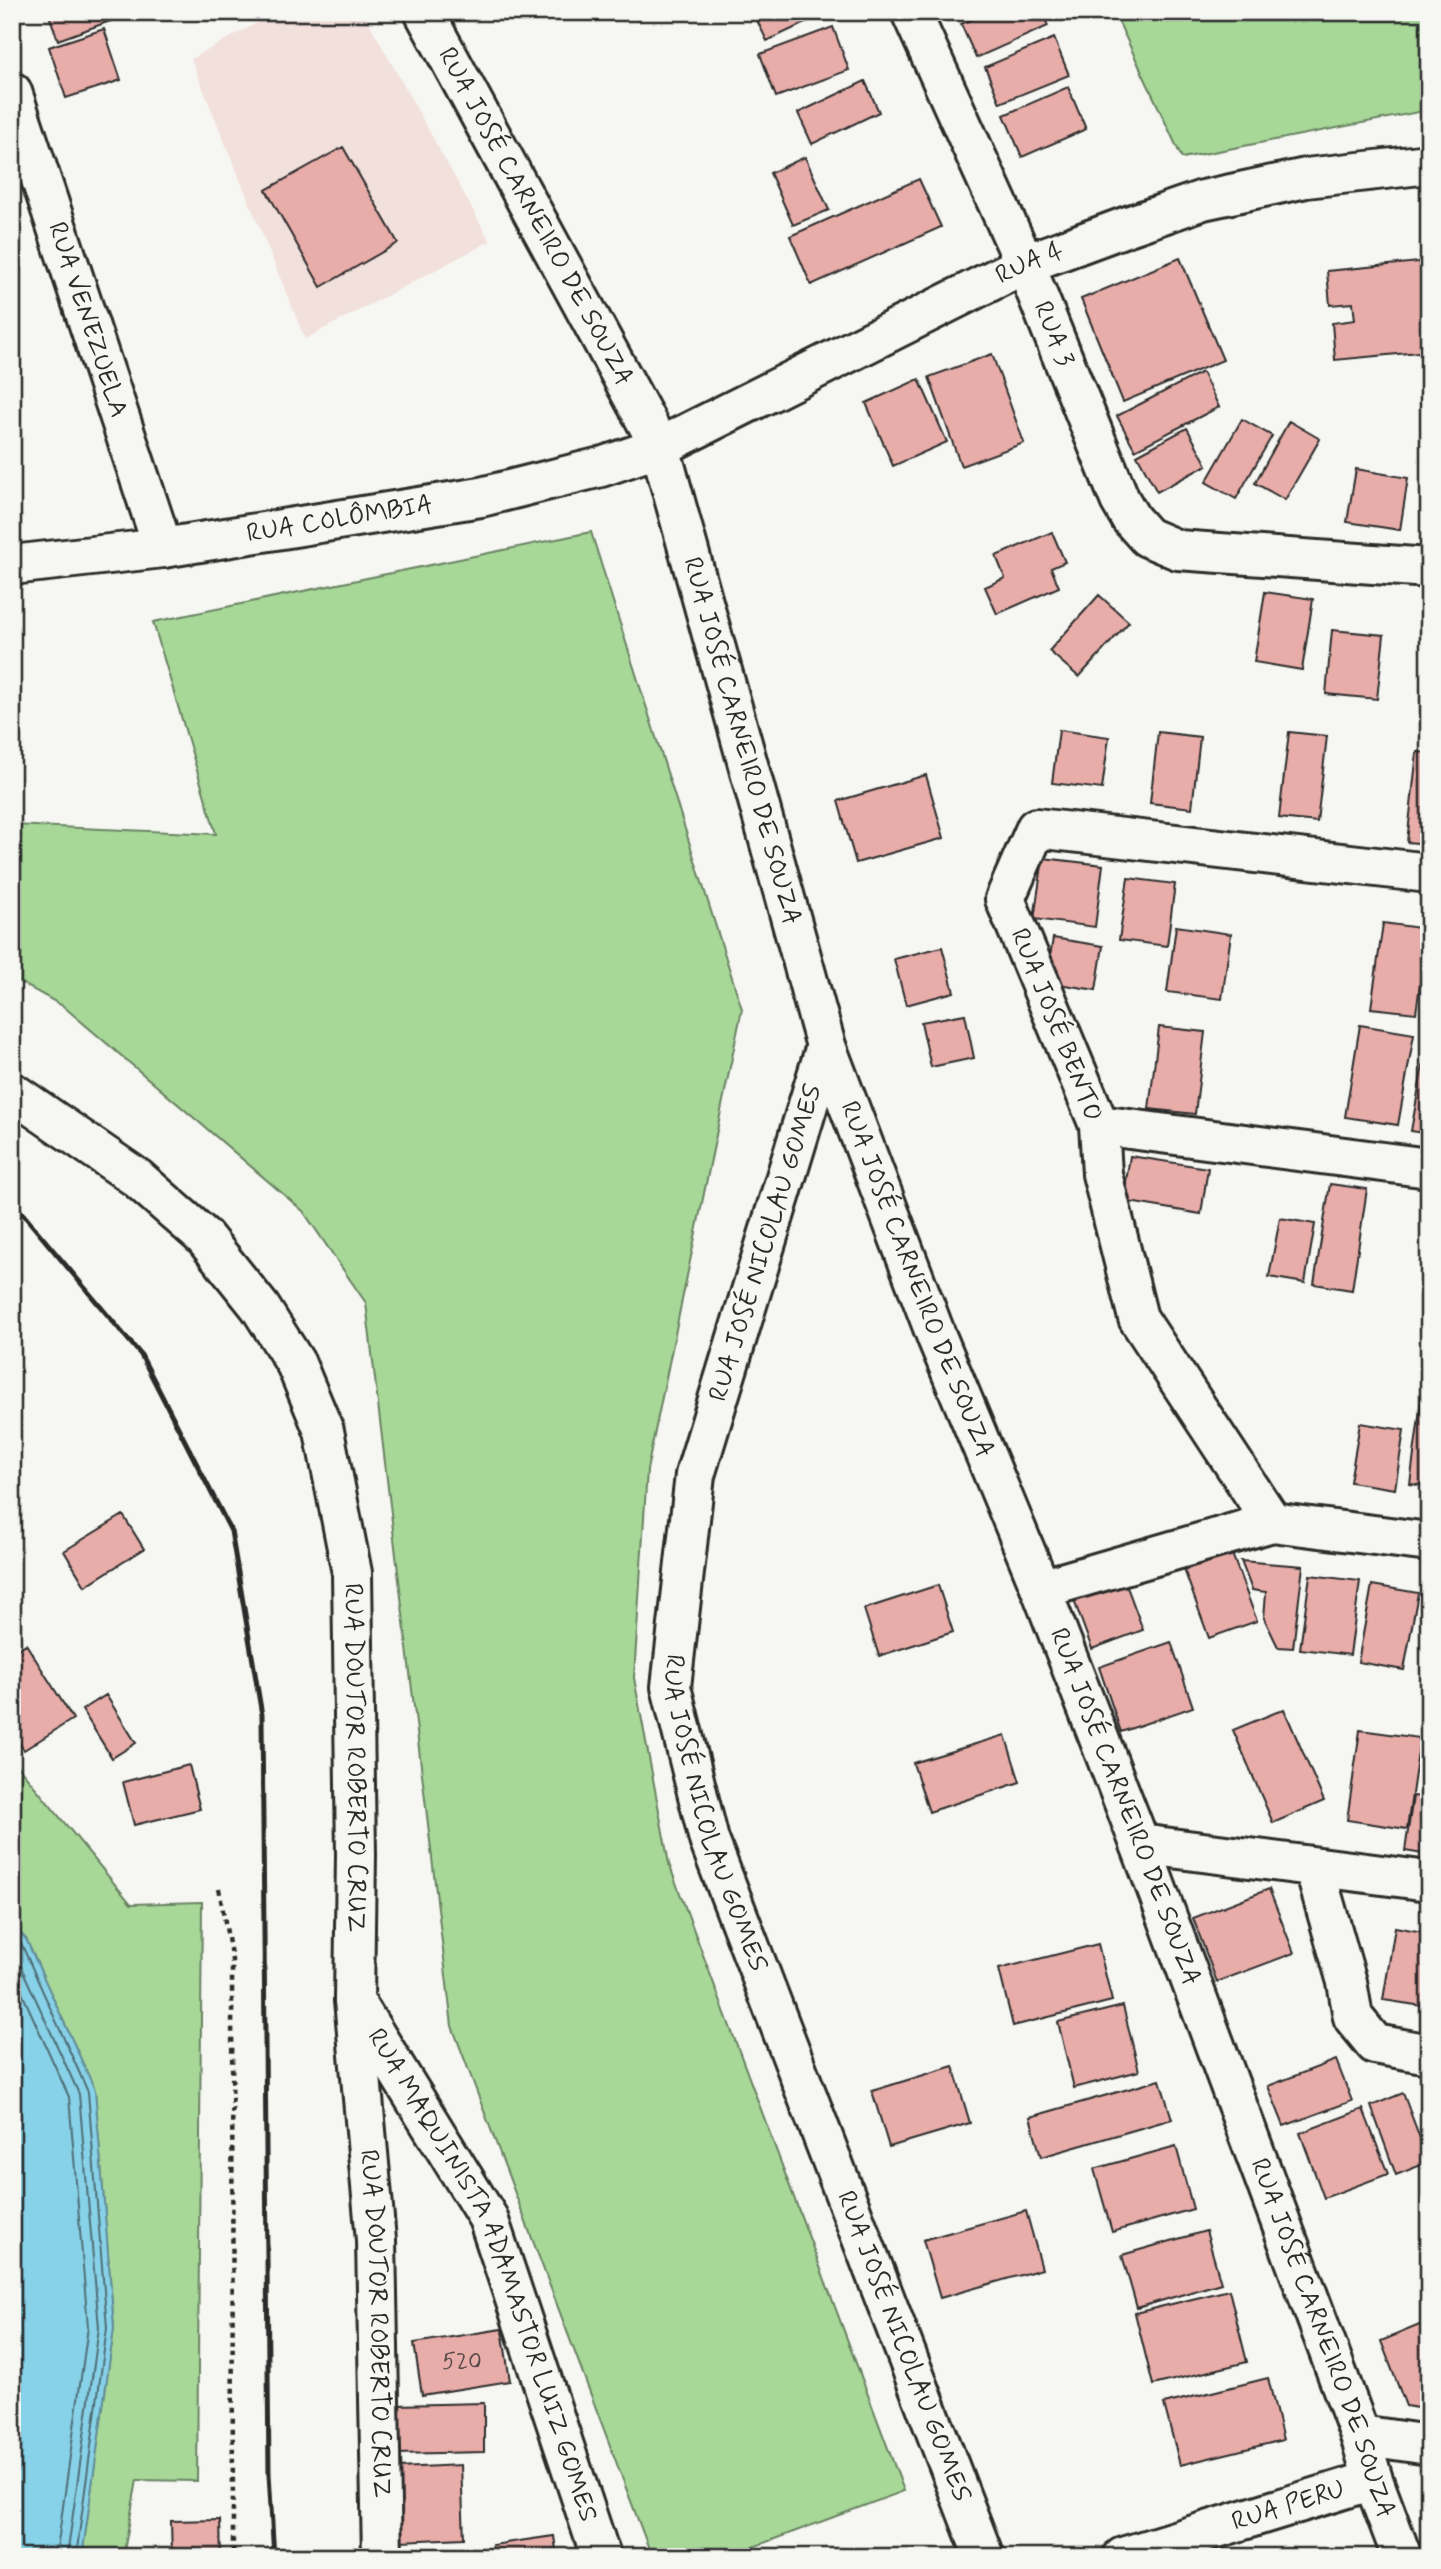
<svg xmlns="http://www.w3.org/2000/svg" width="1441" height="2569" viewBox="0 0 1441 2569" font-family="Mynerve,sans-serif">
	<rect width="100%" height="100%" fill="#f6f6f2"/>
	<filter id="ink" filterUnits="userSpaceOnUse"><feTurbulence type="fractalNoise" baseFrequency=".0143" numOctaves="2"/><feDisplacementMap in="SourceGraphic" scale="14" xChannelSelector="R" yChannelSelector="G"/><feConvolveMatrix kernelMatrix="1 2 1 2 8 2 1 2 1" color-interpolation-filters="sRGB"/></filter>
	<g filter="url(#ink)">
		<!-- built -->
		<path fill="#f2e0dc" d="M277,12H363L490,241L305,339L191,59Z"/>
		<!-- green -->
		<path fill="#a7d898" stroke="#698262" stroke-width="2" d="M1114,12H1429V110L1182,158Z
			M591,532L742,1009L647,1470L634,1678L669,1864L904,2491L726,2557H652L452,2026L366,1303L303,1211L63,1006L12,978V825L216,834L153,622Z
			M12,1759L131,1904L202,1902L197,2481L137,2480L123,2557H82L114,2328L95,2090L26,1939L12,1924Z"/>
		<!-- water -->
		<path fill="#87d2e8" stroke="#628f9c" stroke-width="2" d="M12,1924L26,1939L95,2090L114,2328L82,2557H12Z"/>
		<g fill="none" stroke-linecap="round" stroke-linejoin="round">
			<!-- shore -->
			<path stroke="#506e77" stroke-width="2" d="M12,1934L21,1943L88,2092L107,2328L76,2557
				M12,1947L79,2094L99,2328L67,2557
				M12,1971L69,2097L88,2327L56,2557"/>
		</g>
		<!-- building -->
		<path fill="#e8ada9" stroke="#2b2b2b" stroke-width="2" d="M48,12H135L58,40Z
			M753,12H828L767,41Z
			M989,12H1042L1048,26L976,58L961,24Z
			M833,27L849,70L776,97L760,54Z
			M104,29L121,80L66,98L49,47Z
			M1054,38L1069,75L1000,103L985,67Z
			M865,81L879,112L812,144L798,113Z
			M1068,87L1086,129L1022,157L1004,115Z
			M343,147L398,243L321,287L266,190Z
			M805,157L829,210L793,225L770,173Z
			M919,179L941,227L811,285L790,236Z
			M1180,258L1223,360L1123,402L1081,299Z
			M1429,261V295L1424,296L1426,315H1429V351L1335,360L1332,323L1355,320L1353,303L1330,305L1327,271Z
			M992,354L1024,443L961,466L929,377Z
			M1202,372L1219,407L1135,450L1117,416Z
			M919,379L947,442L893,466L866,403Z
			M1242,419L1272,436L1236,499L1206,482Z
			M1289,421L1320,439L1285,500L1255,483Z
			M1187,428L1207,465L1157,492L1137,455Z
			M1356,469L1408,478L1400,530L1347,522Z
			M1052,532L1065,562L1051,568L1059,587L997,614L985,587L1005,578L996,556Z
			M1265,592L1313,599L1302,670L1254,662Z
			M1099,595L1129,622L1079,677L1049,651Z
			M1332,630L1384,635L1377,699L1326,694Z
			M1059,730L1109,737L1102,789L1052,783Z
			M1158,732L1200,737L1192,808L1150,803Z
			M1289,732L1327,736L1317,822L1279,818Z
			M1417,752L1429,753V844L1407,842Z
			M926,775L944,838L856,863L838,801Z
			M1043,858L1103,865L1095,927L1034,919Z
			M1128,878L1175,884L1167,946L1119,940Z
			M1383,923L1428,929L1416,1013L1371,1008Z
			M1176,926L1231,934L1222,999L1167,992Z
			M1053,938L1103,946L1096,990L1046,982Z
			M942,947L954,992L906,1005L894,959Z
			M965,1014L974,1058L931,1067L921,1022Z
			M1360,1025L1414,1034L1398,1125L1345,1117Z
			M1159,1027L1205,1032L1195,1114L1149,1109Z
			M1428,1037H1429V1134L1411,1131Z
			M1130,1156L1208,1168L1201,1214L1123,1201Z
			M1330,1184L1367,1189L1352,1290L1314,1284Z
			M1280,1218L1315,1224L1305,1283L1269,1277Z
			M1423,1387H1429V1486L1410,1484Z
			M1360,1423L1404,1430L1395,1489L1350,1482Z
			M123,1515L144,1549L85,1586L64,1551Z
			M1228,1543L1257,1621L1209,1638L1181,1561Z
			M1241,1561L1303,1566L1293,1648L1278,1647L1264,1618L1266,1592L1252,1590Z
			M1310,1575L1360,1581L1350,1655L1300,1649Z
			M1123,1576L1143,1630L1092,1649L1072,1595Z
			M938,1585L953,1632L879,1656L864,1609Z
			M1372,1585L1418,1593L1404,1670L1358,1662Z
			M1171,1642L1193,1707L1121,1732L1099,1667Z
			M26,1644L73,1719L24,1750L12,1733V1653Z
			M106,1695L136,1743L112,1758L82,1710Z
			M1284,1709L1324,1801L1273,1823L1233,1730Z
			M1360,1730L1420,1738L1407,1829L1347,1820Z
			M1005,1735L1020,1782L929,1812L913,1763Z
			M189,1765L200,1809L134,1825L123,1782Z
			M1413,1796L1429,1798V1855L1405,1851Z
			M1269,1889L1294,1953L1217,1982L1193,1918Z
			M1395,1927L1429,1933V2007L1383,2000Z
			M1098,1944L1112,2001L1013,2026L999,1969Z
			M1123,2006L1139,2071L1074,2088L1058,2022Z
			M1336,2060L1352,2101L1284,2126L1268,2086Z
			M953,2066L970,2123L889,2147L872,2091Z
			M1160,2080L1172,2119L1041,2157L1030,2117Z
			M1403,2093L1429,2162L1396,2175L1371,2106Z
			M1363,2109L1388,2174L1324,2198L1300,2133Z
			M1176,2146L1193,2209L1112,2232L1094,2169Z
			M1026,2211L1042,2269L940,2298L923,2240Z
			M1206,2231L1221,2283L1137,2308L1122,2255Z
			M1229,2290L1247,2362L1153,2385L1135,2313Z
			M1429,2321V2410L1406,2406L1381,2341Z
			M502,2329L510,2381L422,2395L414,2343Z
			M1268,2378L1283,2440L1180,2465L1164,2404Z
			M484,2403V2452L396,2454V2405Z
			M461,2465L464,2538L401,2541L399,2468Z
			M220,2520L221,2557H172L171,2521Z
			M554,2536L557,2557H494L492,2545Z"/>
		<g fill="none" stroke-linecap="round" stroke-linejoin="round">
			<!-- minor casing -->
			<g stroke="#2b2b2b" stroke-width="44">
				<g id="minor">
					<path id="s1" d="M424,12L660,447L826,1046L937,1338L1041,1589L1140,1844L1360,2435L1373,2480L1402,2557"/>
					<path id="s2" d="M911,12L1025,264L1120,500L1131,519L1147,537L1178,550L1429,568"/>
					<path id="s3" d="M12,92L163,548"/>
					<path id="s4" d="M12,565L163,548L481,497L601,467L660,447L1025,264L1125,227L1203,200L1306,178L1429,164"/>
					<path id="s5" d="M826,1046L695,1475L671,1687L709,1840L984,2557"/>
					<path d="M1099,1125L1429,1168"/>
					<path d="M1272,1522L1138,1318L1102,1174L1099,1125L1005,899L1036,828L1429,873"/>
					<path d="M1041,1589L1272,1522L1429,1542"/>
					<path d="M1140,1844L1429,1881"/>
					<path d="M1314,1867L1347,1982L1353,2017L1375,2044L1429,2054"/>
					<path id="s6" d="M354,2000L488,2218L601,2557"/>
					<path d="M1360,2435L1429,2445"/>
					<path id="s7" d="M1123,2557L1373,2480"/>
				</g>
			</g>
			<!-- secondary casing -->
			<g stroke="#2b2b2b" stroke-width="44">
				<g id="secondary">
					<path id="s8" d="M12,1092L137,1178L204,1237L260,1307L296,1364L324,1431L352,1573L356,1855L354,2000L376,2240L382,2557"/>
				</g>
			</g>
			<!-- path -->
			<path stroke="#2b2b2b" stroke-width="4.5" stroke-dasharray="5 5" stroke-linecap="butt" d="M219,1889L232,1960L233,2557"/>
			<!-- minor -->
			<use href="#minor" stroke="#f6f6f2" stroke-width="38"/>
			<!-- secondary -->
			<use href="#secondary" stroke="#f6f6f2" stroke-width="38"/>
			<!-- rail -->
			<path stroke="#2b2b2b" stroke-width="5" d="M12,1201L141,1355L231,1531L262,1715L269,2474L274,2557"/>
		</g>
	</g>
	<g text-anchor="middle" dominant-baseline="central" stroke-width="5" stroke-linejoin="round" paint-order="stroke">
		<!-- number labels -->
		<g font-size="23" fill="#5a4c4a">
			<text x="462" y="2362">520</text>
		</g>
		<!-- street labels -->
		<g font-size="26" fill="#2b2b2b" stroke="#f6f6f2">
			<text stroke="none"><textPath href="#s1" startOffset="233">RUA JOSÉ CARNEIRO DE SOUZA</textPath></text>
			<text stroke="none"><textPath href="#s4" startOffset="1073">RUA 4</textPath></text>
			<text stroke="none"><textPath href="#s3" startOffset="240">RUA VENEZUELA</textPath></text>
			<text stroke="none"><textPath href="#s2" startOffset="352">RUA 3</textPath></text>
			<text stroke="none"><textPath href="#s4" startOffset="331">RUA COLÔMBIA</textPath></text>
			<text stroke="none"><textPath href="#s1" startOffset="800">RUA JOSÉ CARNEIRO DE SOUZA</textPath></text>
			<text transform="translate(1056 1025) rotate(68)">RUA JOSÉ BENTO</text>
			<text transform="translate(766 1243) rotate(-73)">RUA JOSÉ NICOLAU GOMES</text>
			<text stroke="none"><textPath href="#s1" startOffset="1367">RUA JOSÉ CARNEIRO DE SOUZA</textPath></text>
			<text stroke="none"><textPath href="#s8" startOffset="800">RUA DOUTOR ROBERTO CRUZ</textPath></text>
			<text stroke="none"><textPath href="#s1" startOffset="1934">RUA JOSÉ CARNEIRO DE SOUZA</textPath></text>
			<text stroke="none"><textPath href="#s5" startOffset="794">RUA JOSÉ NICOLAU GOMES</textPath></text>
			<text stroke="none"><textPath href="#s6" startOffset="306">RUA MAQUINISTA ADAMASTOR LUIZ GOMES</textPath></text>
			<text stroke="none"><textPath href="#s8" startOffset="1367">RUA DOUTOR ROBERTO CRUZ</textPath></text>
			<text stroke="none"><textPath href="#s1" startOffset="2501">RUA JOSÉ CARNEIRO DE SOUZA</textPath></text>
			<text stroke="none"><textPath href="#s5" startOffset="1362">RUA JOSÉ NICOLAU GOMES</textPath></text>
			<text stroke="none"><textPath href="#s7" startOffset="173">RUA PERU</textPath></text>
		</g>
	</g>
	<!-- margin -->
	<rect width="1441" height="2569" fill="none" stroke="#f6f6f2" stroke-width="42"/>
	<rect x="21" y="21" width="1399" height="2527" fill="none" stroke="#2b2b2b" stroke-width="2.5" filter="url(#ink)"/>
</svg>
